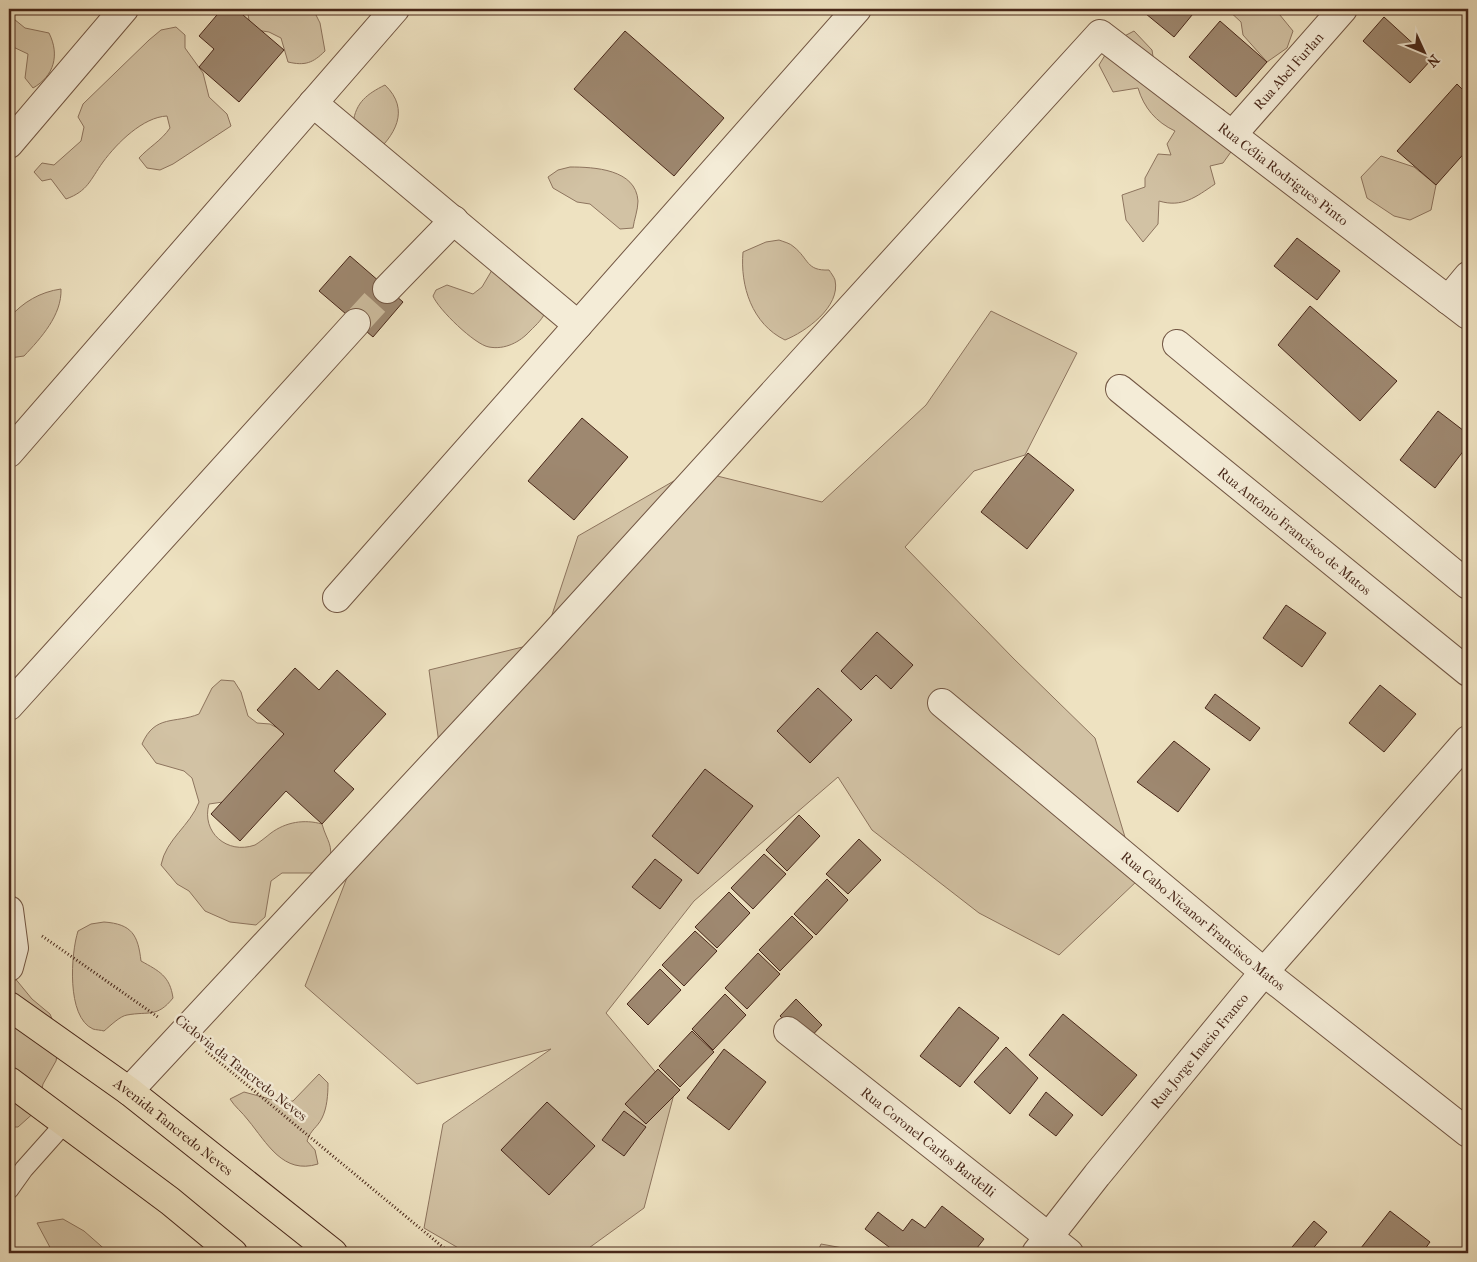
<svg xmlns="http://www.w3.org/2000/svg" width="1477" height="1262" viewBox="0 0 1477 1262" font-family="'IM FELL French Canon',serif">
	<rect width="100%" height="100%" fill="#eee2c1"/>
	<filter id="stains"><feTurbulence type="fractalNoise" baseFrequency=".004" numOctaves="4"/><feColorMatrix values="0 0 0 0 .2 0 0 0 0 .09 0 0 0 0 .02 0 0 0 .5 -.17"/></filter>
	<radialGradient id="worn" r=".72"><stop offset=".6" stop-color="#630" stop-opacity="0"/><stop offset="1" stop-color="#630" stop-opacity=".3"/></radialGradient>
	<!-- green -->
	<path fill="#d2c2a4" stroke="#8d745e" d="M247,9H313L320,23L325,51C313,63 305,66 288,62L281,38L269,32L256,30L249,20Z
		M1227,9H1275L1293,31L1287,48L1267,62L1243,35L1241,22Z
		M9,15L25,28L49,33C60,55 54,76 33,88L25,78L28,54L9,45Z
		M176,27L185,35V48L203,73L209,97L227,114L231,126L173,164L160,170L147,168L139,158C149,147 161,141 170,128L167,116C143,117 117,143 103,162C90,180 88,191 66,199L51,179L42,181L34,172L42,163L54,165L81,141L84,127L78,117L83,104L149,40L161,30Z
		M1134,31L1152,50L1155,69L1177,74L1201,99L1224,110L1233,149L1223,163L1210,166L1215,184C1196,197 1182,208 1159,201L1158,224L1143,242L1126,220L1122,195L1145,187V178L1158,154L1171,155L1167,144L1175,131C1156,122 1144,108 1138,88L1113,92L1099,65L1113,42Z
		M385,85C411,110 395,136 372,156L353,123C356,102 367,94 385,85Z
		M1381,156L1414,167L1436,185L1431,210L1410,220L1394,216L1367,198L1361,177Z
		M570,167C594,167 636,169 638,201C638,210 634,220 633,228L620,229L590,204L577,202L553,188L548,177L558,170Z
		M779,240C784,242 790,243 794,247C809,259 806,271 829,270C831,273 834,277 835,280C841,307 805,332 785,340C752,324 740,286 743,252L766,242Z
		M492,270L546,310C543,319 537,324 530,331C520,342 505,350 489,347C475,345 438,309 433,296L436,290L447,285L473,294L482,287Z
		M61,289C62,315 41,338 24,356L10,358L9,318C23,302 40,292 61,289Z
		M991,311L1077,353L1025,455L974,471L905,547L1014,659L1095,738L1138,880L1059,955L979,913L872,830L838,777L694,901L606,1013L674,1094L644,1208L582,1253H467L424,1228L443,1124L551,1049L417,1084L305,986L355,857L441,758L429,670L543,642L578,536L693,470L822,502L926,405Z
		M221,680L234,681L241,692L248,716L257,723L270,724L292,736L223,802L209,804C201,832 227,855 255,845C260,842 266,837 271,833C286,822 304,819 322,824C327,842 334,844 329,864L318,873H282L271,881L265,917L256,925L230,922L205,911L189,891L177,884L161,865C166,839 190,826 199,802L192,778L184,771L156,763L142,744C155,714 175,724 199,714L212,688Z
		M104,922C132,924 138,935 141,961C159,971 170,976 173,998C157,1018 149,1011 127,1015C120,1016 110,1026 104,1031C101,1030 96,1030 93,1029C66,1017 71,953 78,931L91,924Z
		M9,971L32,999L50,1014L60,1038L56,1061L43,1084L37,1110L18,1127H9Z
		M319,1074L328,1083C328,1095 327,1108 322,1118C317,1128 311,1129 307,1141L315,1150L318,1164C283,1175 267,1143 248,1120C242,1112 235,1107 230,1099L244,1092L281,1102L293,1101Z
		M63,1219L84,1231L109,1253H53L37,1223Z
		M821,1244L843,1248L850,1253H817Z"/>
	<!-- building -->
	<path fill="#9e8870" stroke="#482719" d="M222,9H236L284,50L239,102L199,67L214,49L199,36Z
		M1140,9H1197L1174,37Z
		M1384,17L1431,60L1410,83L1363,41Z
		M1220,21L1267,62L1236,97L1189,57Z
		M625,31L724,118L674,176L574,89Z
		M1457,84L1468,95V149L1436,185L1397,151Z
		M1297,238L1340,271L1317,300L1274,266Z
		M350,256L403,302L373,337L319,291Z
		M1310,306L1397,381L1360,421L1278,345Z
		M1438,411L1468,434V445L1435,488L1400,460Z
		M582,418L628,457L574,520L528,481Z
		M1028,453L1074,490L1027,549L981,512Z
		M1286,605L1326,633L1302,667L1263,638Z
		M877,632L913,665L891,689L876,675L861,690L841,671Z
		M295,668L319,690L337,670L386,714L334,771L354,789L322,824L286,791L240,841L211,814L284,734L257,710Z
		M1380,685L1416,714L1384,752L1349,723Z
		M818,688L852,720L810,763L777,731Z
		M1215,694L1260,728L1250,741L1205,708Z
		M1174,741L1210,769L1178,812L1137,782Z
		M705,769L753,806L698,874L652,836Z
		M799,815L820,836L787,871L766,850Z
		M859,839L881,860L848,894L826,874Z
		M764,854L786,874L753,909L731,888Z
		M655,859L682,880L660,909L632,887Z
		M827,879L848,900L816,935L794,914Z
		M729,892L750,913L717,948L695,927Z
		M792,916L813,937L780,971L759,950Z
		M695,931L717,951L684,986L662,965Z
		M758,953L780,974L747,1009L725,988Z
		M660,969L681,990L648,1025L627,1004Z
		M725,994L746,1015L713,1050L692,1029Z
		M796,999L822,1025L806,1042L780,1016Z
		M959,1007L999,1038L960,1087L920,1056Z
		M1063,1014L1137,1075L1102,1116L1029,1055Z
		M692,1031L714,1052L680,1087L659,1066Z
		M1006,1047L1038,1078L1010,1114L974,1082Z
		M724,1049L766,1082L729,1130L687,1098Z
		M658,1069L680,1090L646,1124L625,1104Z
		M1046,1092L1073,1115L1056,1136L1029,1115Z
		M547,1102L595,1146L549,1195L501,1150Z
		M624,1111L646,1127L624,1156L602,1140Z
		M942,1206L984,1239L973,1253H897L865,1229L878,1212L903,1231L912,1219L925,1228Z
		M1390,1211L1430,1242L1422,1253H1357Z
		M1314,1221L1327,1232L1309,1253H1287Z"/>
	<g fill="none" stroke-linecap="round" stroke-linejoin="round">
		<!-- minor-tunnel -->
		<path stroke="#cdbd9f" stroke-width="28" stroke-dasharray="28 14" stroke-linecap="butt" d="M356,323L387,289"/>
		<!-- service casing -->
		<g stroke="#725643" stroke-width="20">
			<path id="service" d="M9,1190L24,1169L65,1123"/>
		</g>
		<!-- minor casing -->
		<g stroke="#725643" stroke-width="30">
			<g id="minor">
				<path d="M313,103L578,325"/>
				<path id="s1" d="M1233,134L1343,9"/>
				<path d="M9,144L124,9"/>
				<path d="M387,289L454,220"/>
				<path d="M1448,300L1468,276"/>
				<path d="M1177,344L1468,585"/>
				<path id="s2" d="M1120,389L1468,672"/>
				<path d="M9,453L395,9"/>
				<path d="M337,598L857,9"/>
				<path id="s3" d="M942,703L1264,972L1468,1133"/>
				<path d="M9,706L356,323"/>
				<path d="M9,910L14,948L9,967"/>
				<path id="s4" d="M788,1031L1069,1253"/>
				<path id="s5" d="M129,1091L548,641L1100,34L1468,315"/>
				<path id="s6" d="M1036,1253L1097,1175L1264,972L1468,740"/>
			</g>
		</g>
		<!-- primary casing -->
		<g stroke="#482719" stroke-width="30">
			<g id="primary">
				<path id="s7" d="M9,1006L129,1091L333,1253"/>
				<path d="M9,1081L170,1201L233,1253"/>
			</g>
		</g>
		<!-- path -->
		<path stroke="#482719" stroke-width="3" stroke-dasharray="1 2.5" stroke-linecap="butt" d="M42,936L158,1017
			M206,1051L450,1253"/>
		<!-- service -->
		<use href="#service" stroke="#f4ecd7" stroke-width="18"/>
		<!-- minor -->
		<use href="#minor" stroke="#f4ecd7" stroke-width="28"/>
		<!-- primary -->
		<use href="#primary" stroke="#eee2c1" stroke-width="28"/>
	</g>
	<g text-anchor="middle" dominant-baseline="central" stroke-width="5" stroke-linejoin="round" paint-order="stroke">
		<!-- street labels -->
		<g font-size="14" fill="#482719" stroke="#f4ecd7">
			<text stroke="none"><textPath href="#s1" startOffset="84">Rua Abel Furlan</textPath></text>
			<text stroke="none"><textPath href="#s5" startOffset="1666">Rua Célia Rodrigues Pinto</textPath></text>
			<text stroke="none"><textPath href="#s2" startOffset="225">Rua Antônio Francisco de Matos</textPath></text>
			<text stroke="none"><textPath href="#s3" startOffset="340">Rua Cabo Nicanor Francisco Matos</textPath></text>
			<text stroke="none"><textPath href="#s6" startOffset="260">Rua Jorge Inacio Franco</textPath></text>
			<text transform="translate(241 1068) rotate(38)">Ciclovia da Tancredo Neves</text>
			<text stroke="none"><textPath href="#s7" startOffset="204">Avenida Tancredo Neves</textPath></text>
			<text stroke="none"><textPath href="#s4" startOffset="179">Rua Coronel Carlos Bardelli</textPath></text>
		</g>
	</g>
	<!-- margin -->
	<rect width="1477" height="1262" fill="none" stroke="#eee2c1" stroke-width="30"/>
	<rect x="10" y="10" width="1457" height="1242" fill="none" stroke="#482719" stroke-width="2.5"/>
	<rect x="15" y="15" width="1447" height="1232" fill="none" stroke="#482719"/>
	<!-- north arrow -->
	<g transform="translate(1424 52) rotate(134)" stroke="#f4ecd7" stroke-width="4" paint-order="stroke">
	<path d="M0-4L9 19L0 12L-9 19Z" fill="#482719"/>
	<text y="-8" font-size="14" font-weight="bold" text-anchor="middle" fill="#482719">N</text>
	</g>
	<rect width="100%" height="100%" filter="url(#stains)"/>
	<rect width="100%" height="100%" fill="url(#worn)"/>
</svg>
